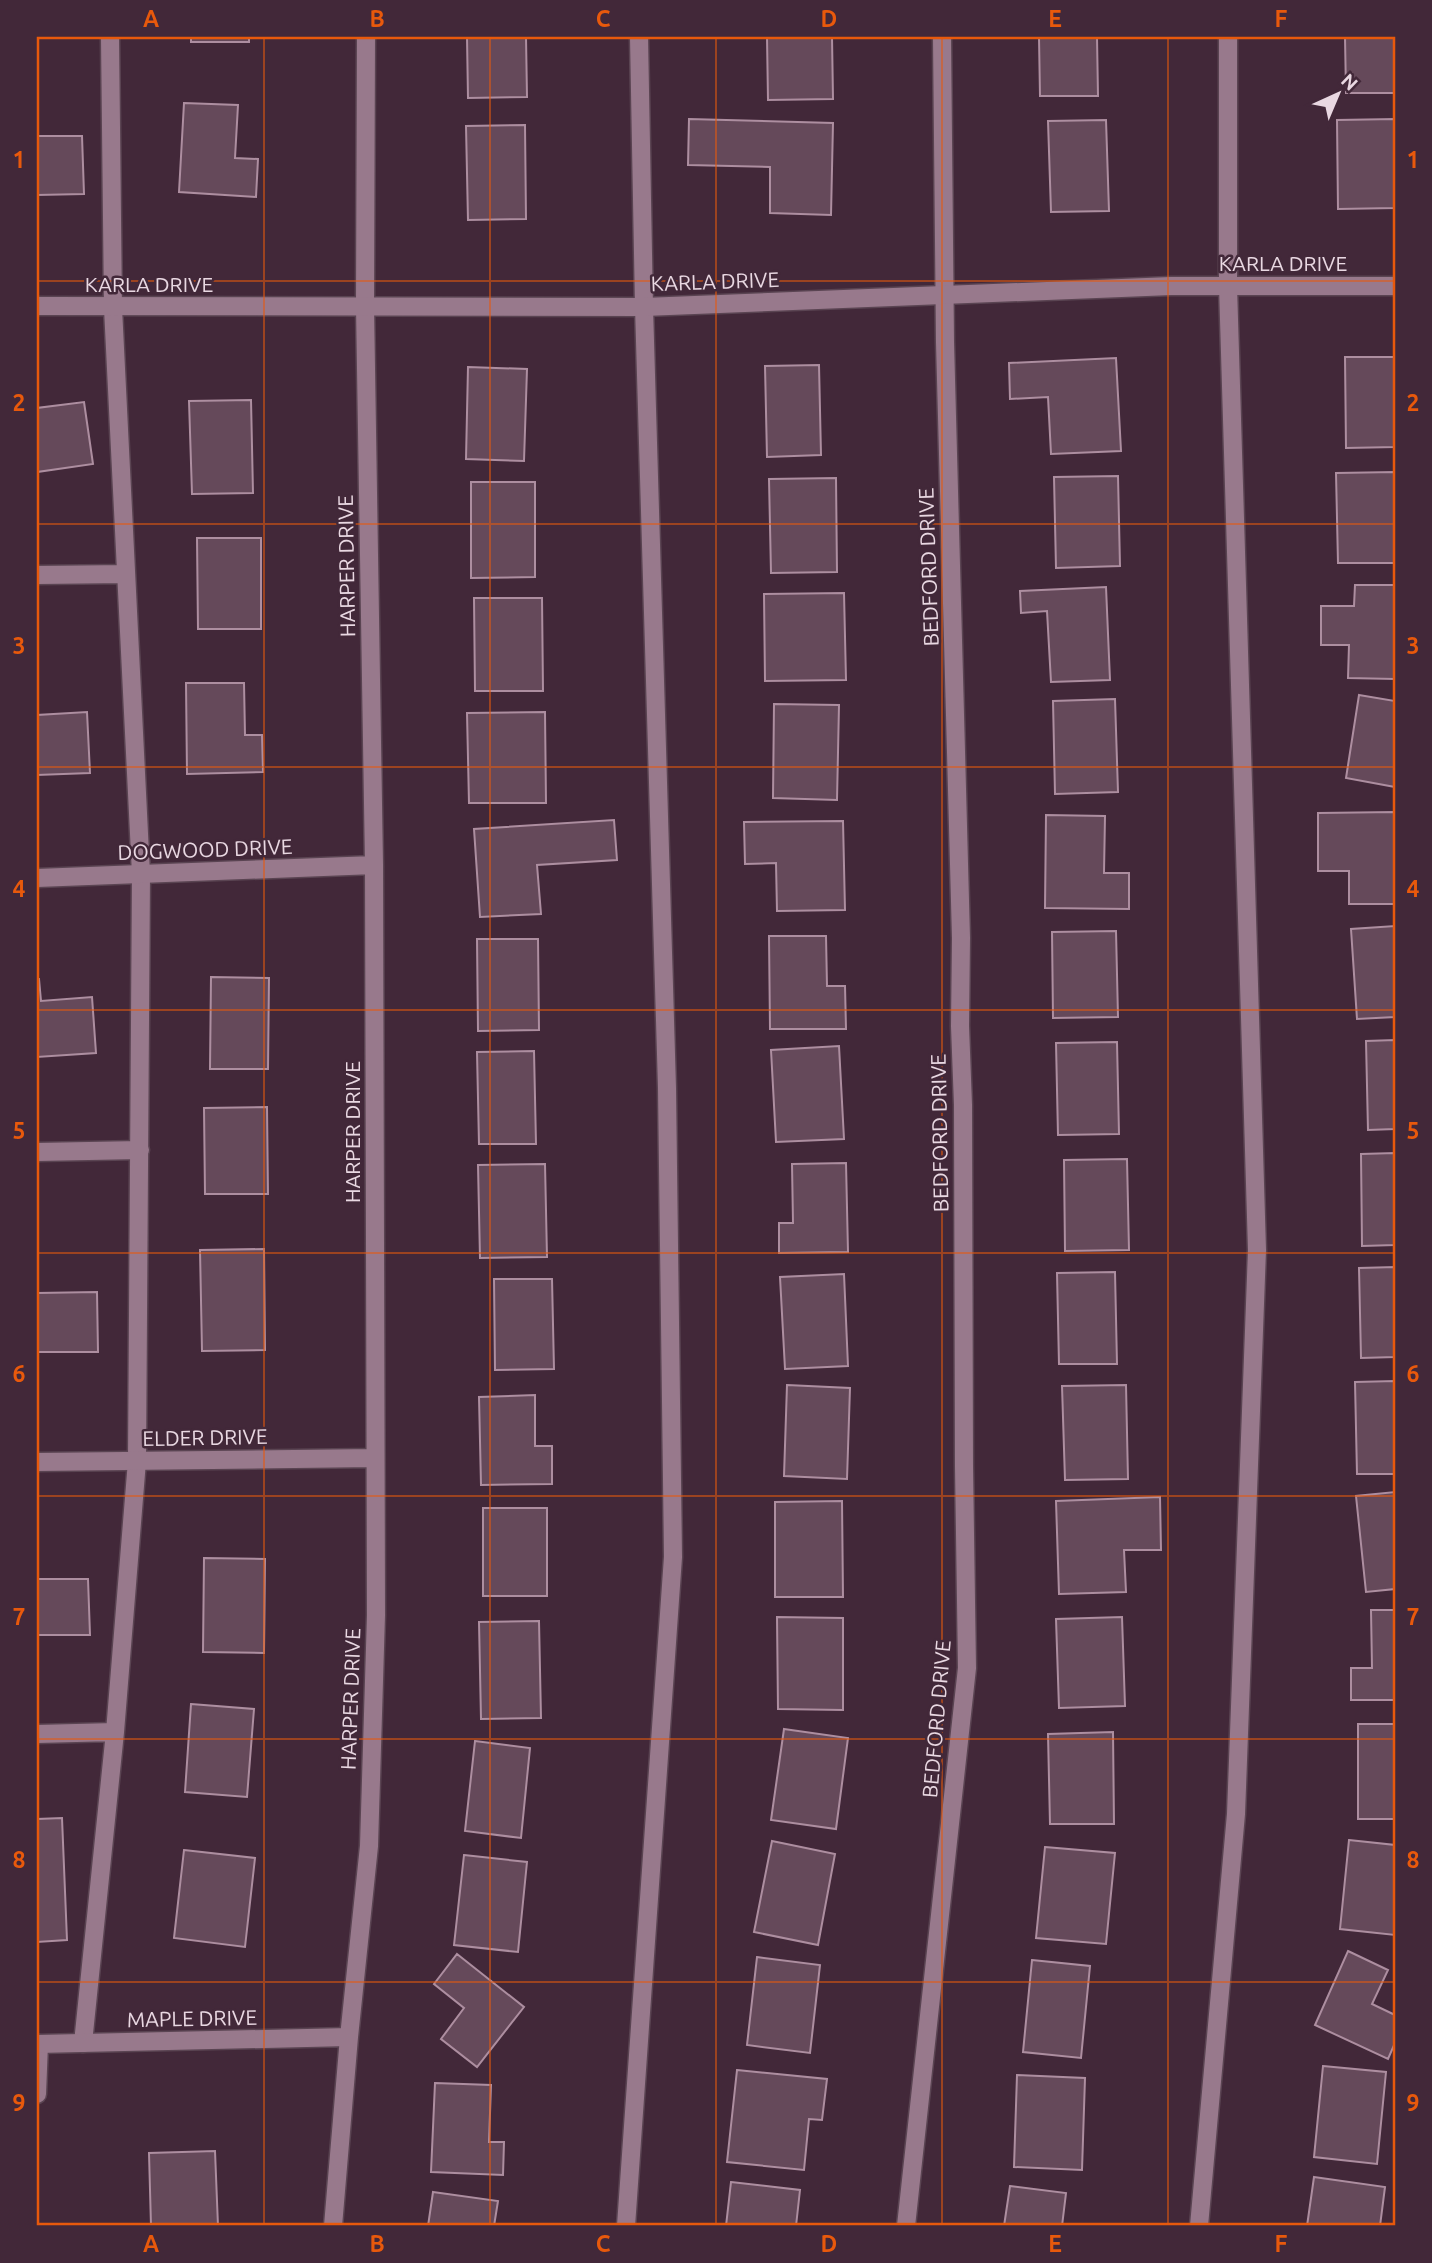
<svg xmlns="http://www.w3.org/2000/svg" width="1432" height="2263" viewBox="0 0 1432 2263" font-family="Ubuntu,sans-serif">
	<rect width="100%" height="100%" fill="#422839"/>
	<!-- building -->
	<path fill="#65495a" stroke="#ad8ea0" stroke-width="2" d="M191,37H249V42H191Z
		M467,37H526L527,97L468,98Z
		M767,37H832L833,99L768,100Z
		M1039,37H1097L1098,96H1040Z
		M1345,37H1395V93H1346Z
		M184,103L238,105L235,158L258,159L256,197L179,192Z
		M689,119L833,123L831,215L770,213V167L688,165Z
		M1395,119V208L1338,209L1337,120Z
		M1106,120L1109,211L1051,212L1048,121Z
		M525,125L526,219L468,220L466,126Z
		M37,136H82L84,194L37,195Z
		M1345,357H1395V447L1346,448Z
		M1116,358L1121,451L1051,454L1048,397L1010,399L1009,363Z
		M819,365L821,455L767,457L765,366Z
		M468,367L527,369L524,461L466,459Z
		M251,400L253,493L192,494L189,401Z
		M84,402L93,464L37,472V408Z
		M1395,472V563H1338L1336,473Z
		M1118,476L1120,566L1056,568L1054,477Z
		M836,478L837,572L771,573L769,479Z
		M471,482H535V577L471,578Z
		M197,538H261V629H198Z
		M1355,585H1395V679L1348,678L1349,645H1321V606H1354Z
		M1106,587L1110,680L1051,682L1047,611L1021,613L1020,591Z
		M844,593L846,680L765,681L764,594Z
		M474,598H542L543,691H475Z
		M186,683H244L245,735H262L263,772L187,774Z
		M1359,695L1395,701V787L1346,778Z
		M1115,699L1118,792L1055,794L1053,701Z
		M774,704L839,705L837,800L773,798Z
		M87,712L90,773L37,775V715Z
		M545,712L546,803H469L467,713Z
		M1395,812V904H1349V871H1318V813Z
		M1046,815L1105,816L1104,873H1129V909L1045,908Z
		M614,820L617,860L537,865L541,914L480,917L474,829Z
		M843,821L845,910L777,911L776,863L745,864L744,822Z
		M1395,926V1017L1357,1019L1351,929Z
		M1116,931L1118,1017L1053,1018L1052,932Z
		M769,936H826L827,986H845L846,1029H770Z
		M477,939H538L539,1030L478,1031Z
		M211,977L269,978L268,1069H210Z
		M37,979H39L41,1001L92,997L96,1053L37,1057Z
		M1395,1040V1129L1368,1130L1366,1041Z
		M1117,1042L1119,1134L1058,1135L1056,1043Z
		M839,1046L844,1139L776,1142L771,1050Z
		M534,1051L536,1144H479L477,1052Z
		M267,1107L268,1194H205L204,1108Z
		M1395,1153V1245L1362,1246L1361,1154Z
		M1127,1159L1129,1250L1065,1251L1064,1160Z
		M846,1163L848,1252L779,1253V1223H793L792,1164Z
		M545,1164L547,1257L480,1258L478,1165Z
		M264,1249L265,1350L202,1351L200,1250Z
		M1395,1267V1357L1361,1358L1359,1268Z
		M1115,1272L1117,1364H1059L1057,1273Z
		M844,1274L848,1366L785,1369L780,1277Z
		M494,1279H552L554,1369L495,1370Z
		M97,1292L98,1352H37V1293Z
		M1395,1381V1474H1357L1355,1382Z
		M787,1385L850,1388L847,1479L784,1476Z
		M1126,1385L1128,1479L1065,1480L1062,1386Z
		M535,1395V1446H552V1484L481,1485L479,1397Z
		M1395,1492V1589L1366,1592L1356,1496Z
		M1160,1497L1161,1550H1124L1126,1592L1059,1594L1056,1501Z
		M842,1501L843,1597H775V1502Z
		M483,1508H547V1596H483Z
		M204,1558L265,1559L264,1653L203,1652Z
		M37,1579H88L90,1635H37Z
		M1371,1610H1395V1700H1351V1668H1372Z
		M777,1617L843,1618V1710L778,1709Z
		M1122,1617L1125,1706L1059,1708L1056,1619Z
		M539,1621L541,1718L481,1719L479,1622Z
		M191,1704L254,1709L247,1797L185,1792Z
		M1358,1724H1395V1819H1358Z
		M784,1729L848,1738L836,1829L771,1820Z
		M1113,1732L1114,1824H1050L1048,1734Z
		M475,1741L530,1748L521,1838L465,1831Z
		M62,1818L67,1940L37,1942V1819Z
		M1349,1840L1395,1845V1935L1340,1929Z
		M772,1841L835,1854L818,1945L754,1932Z
		M1045,1847L1115,1853L1106,1944L1036,1938Z
		M184,1850L255,1858L245,1947L174,1938Z
		M464,1855L527,1862L518,1952L454,1945Z
		M1348,1951L1388,1970L1372,2004L1395,2015V2043L1388,2059L1315,2025Z
		M457,1954L524,2007L477,2067L441,2039L464,2008L434,1984Z
		M757,1957L820,1965L810,2053L747,2045Z
		M1032,1960L1090,1966L1081,2058L1023,2052Z
		M1323,2066L1386,2072L1377,2164L1314,2157Z
		M737,2070L827,2079L822,2120L809,2119L804,2170L727,2162Z
		M1017,2075L1085,2078L1082,2170L1014,2167Z
		M435,2083L491,2085L489,2142H504L503,2175L431,2172Z
		M215,2151L218,2226H151L149,2153Z
		M1314,2177L1385,2187L1380,2226H1307Z
		M731,2182L800,2190L796,2226H726Z
		M1010,2186L1066,2193L1062,2226H1004Z
		M433,2192L498,2201L494,2226H428Z"/>
	<g fill="none" stroke-linecap="round" stroke-linejoin="round">
		<!-- service casing -->
		<g stroke="#5a4452" stroke-width="21">
			<path id="service" d="M37,575L126,574
				M37,1152L140,1150
				M37,1734L115,1732
				M83,2043L115,1732L137,1461L141,874L113,308L110,37
				M37,2094L39,2044
				M626,2226L673,1557L667,1088L644,307L639,37
				M1199,2226L1236,1814L1257,1250L1228,286V37"/>
		</g>
		<!-- minor casing -->
		<g stroke="#5a4452" stroke-width="21">
			<path id="minor" d="M37,878L374,865
				M37,1462L374,1458
				M37,2044L349,2037
				M333,2226L349,2037L369,1846L376,1615L374,865L365,306L366,37
				M906,2226L967,1668L964,1466L963,1105L960,1026L961,938L945,342L942,37"/>
		</g>
		<!-- tertiary casing -->
		<g stroke="#5a4452" stroke-width="21">
			<path id="tertiary" d="M37,306L644,307L1171,286H1395"/>
		</g>
		<!-- service -->
		<use href="#service" stroke="#98798c" stroke-width="18"/>
		<!-- minor -->
		<use href="#minor" stroke="#98798c" stroke-width="18"/>
		<!-- tertiary -->
		<use href="#tertiary" stroke="#98798c" stroke-width="18"/>
	</g>
	<!-- grid -->
	<path fill="none" stroke="#e8590c" stroke-width="2" stroke-opacity="0.55" d="M264,37V2226M490,37V2226M716,37V2226M942,37V2226M1168,37V2226M37,281H1395M37,524H1395M37,767H1395M37,1010H1395M37,1253H1395M37,1496H1395M37,1739H1395M37,1982H1395"/>
	<g text-anchor="middle" dominant-baseline="central" stroke-width="5" stroke-linejoin="round" paint-order="stroke">
		<!-- street labels -->
		<g font-size="21" fill="#e9d8e2" stroke="#422839">
			<text x="1283" y="263">KARLA DRIVE</text>
			<text transform="translate(715 281) rotate(-2)">KARLA DRIVE</text>
			<text x="149" y="284">KARLA DRIVE</text>
			<text transform="translate(346 566) rotate(-91)">HARPER DRIVE</text>
			<text transform="translate(928 567) rotate(-92)">BEDFORD DRIVE</text>
			<text transform="translate(205 849) rotate(-2)">DOGWOOD DRIVE</text>
			<text transform="translate(352 1132) rotate(-90)">HARPER DRIVE</text>
			<text transform="translate(939 1133) rotate(-91)">BEDFORD DRIVE</text>
			<text transform="translate(205 1437) rotate(-1)">ELDER DRIVE</text>
			<text transform="translate(350 1699) rotate(-88)">HARPER DRIVE</text>
			<text transform="translate(936 1719) rotate(-85)">BEDFORD DRIVE</text>
			<text transform="translate(192 2018) rotate(-1)">MAPLE DRIVE</text>
		</g>
	</g>
	<!-- border -->
	<rect width="1432" height="2263" fill="none" stroke="#422839" stroke-width="77"/>
	<!-- north arrow -->
	<g transform="translate(1338 94) rotate(44)" stroke="#422839" stroke-width="5" paint-order="stroke">
	<path d="M0-5L12 26L0 18L-12 26Z" fill="#e9d8e2"/>
	<text y="-10" font-size="19" font-weight="bold" text-anchor="middle" fill="#e9d8e2">N</text>
	</g>
	<rect x="38" y="38" width="1356" height="2186" fill="none" stroke="#e8590c" stroke-width="2.5"/>
	<g font-size="23" text-anchor="middle" font-weight="bold" fill="#e8590c">
		<text x="151" y="27">A</text>
		<text x="377" y="27">B</text>
		<text x="603" y="27">C</text>
		<text x="829" y="27">D</text>
		<text x="1055" y="27">E</text>
		<text x="1281" y="27">F</text>
		<text x="19" y="168">1</text>
		<text x="1413" y="168">1</text>
		<text x="19" y="411">2</text>
		<text x="1413" y="411">2</text>
		<text x="19" y="654">3</text>
		<text x="1413" y="654">3</text>
		<text x="19" y="897">4</text>
		<text x="1413" y="897">4</text>
		<text x="19" y="1139">5</text>
		<text x="1413" y="1139">5</text>
		<text x="19" y="1382">6</text>
		<text x="1413" y="1382">6</text>
		<text x="19" y="1625">7</text>
		<text x="1413" y="1625">7</text>
		<text x="19" y="1868">8</text>
		<text x="1413" y="1868">8</text>
		<text x="19" y="2111">9</text>
		<text x="1413" y="2111">9</text>
		<text x="151" y="2252">A</text>
		<text x="377" y="2252">B</text>
		<text x="603" y="2252">C</text>
		<text x="829" y="2252">D</text>
		<text x="1055" y="2252">E</text>
		<text x="1281" y="2252">F</text>
	</g>
</svg>
